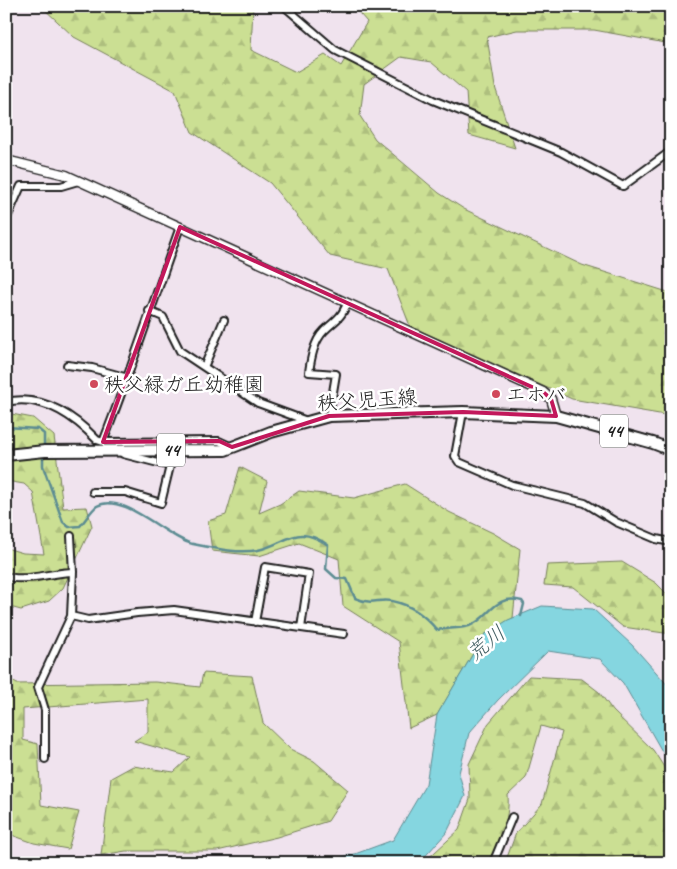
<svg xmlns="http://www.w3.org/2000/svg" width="677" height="869" viewBox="0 0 677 869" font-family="Caveat,'Klee One',sans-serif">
	<defs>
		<pattern id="forest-firs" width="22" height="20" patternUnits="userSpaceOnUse" patternTransform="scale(1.25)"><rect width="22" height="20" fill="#cbdf93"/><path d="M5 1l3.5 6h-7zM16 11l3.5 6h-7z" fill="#aebf7e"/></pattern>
	</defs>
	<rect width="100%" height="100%" fill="#f0e3ee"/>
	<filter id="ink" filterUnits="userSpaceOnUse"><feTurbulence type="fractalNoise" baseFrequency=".02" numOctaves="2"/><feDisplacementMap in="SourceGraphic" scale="10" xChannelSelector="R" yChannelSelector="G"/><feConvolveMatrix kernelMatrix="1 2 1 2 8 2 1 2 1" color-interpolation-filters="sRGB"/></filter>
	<g filter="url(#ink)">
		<!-- forest -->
		<path fill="url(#forest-firs)" stroke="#747e58" d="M41,6H253L251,50L296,72L325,55L341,66L367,22L353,6H671V44L594,30H517L487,37L495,87L515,148L469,135L466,92L431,62L401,57L364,84L360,116L375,139L439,193L464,209L582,265L671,293V416L572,399L410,326L388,269L330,256L270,183L192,132L175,91L74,37Z
			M6,413L33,418L54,436L63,508L87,507L92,526L63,588L49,601L21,610L6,606V548L23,553L44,554L33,492L24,484L6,481Z
			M240,467L267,481L259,513L280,504L299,491L354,498L405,484L449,512L493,533L520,549L513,618L484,635L437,715L409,728L399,642L343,606L339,559L299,543L259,556L212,551L208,521L226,515Z
			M622,562L656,583L671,598V634L623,627L573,587L544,585L547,565Z
			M203,673L252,676L263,723L290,749L314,761L348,790L328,821L277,837L217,851H126L101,855L111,778L133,766L174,772L190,757L134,741L148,732V699L23,709V740L38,744L41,805L79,812L68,849L34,843L6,833V677L17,684L155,682L200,687Z
			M529,676L582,679L599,692L613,711L653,750L671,778V863H505L516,833L542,804L562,732L541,726L526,778L508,795C510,821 499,840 488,863H423L459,830L470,799L469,764L488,724Z"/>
		<!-- water -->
		<path fill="#85d6e0" stroke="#5b8c92" d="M542,606L593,609L632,645L671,689V767L623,683L600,659L548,651L498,700L469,733L459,773L465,796L447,832L419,863H317L355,854L393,840L426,784L437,715L484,635L508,620Z"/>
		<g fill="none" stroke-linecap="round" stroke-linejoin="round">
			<!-- stream -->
			<path stroke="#5b8c92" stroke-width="2.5" d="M6,427L38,429L44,434V444
				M43,458V466L63,522L69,527L80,526C85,521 91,510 97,506C123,491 168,539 193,544C213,548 238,554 258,550C288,543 296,523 328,545L326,569L336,578L347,579L355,598C374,606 377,598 392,601C412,605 425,616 437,630C447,628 459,629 469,626C490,619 493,593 522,601L524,604L521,616"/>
			<!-- minor casing -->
			<g stroke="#1c1c1c" stroke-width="10">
				<path id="minor" d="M284,6L335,50L433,100L561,152L623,186L671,151
					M6,220L21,186H61L78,181
					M149,311L163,317L180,351L258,403L307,421
					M67,365L92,368L128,378
					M204,367L224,320
					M6,402C42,394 73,415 97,440L103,442L219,441L232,447
					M463,412L455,456L459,462L512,485L585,503L616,522L656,539L671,542
					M329,416L336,374L309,372C311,358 314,341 324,331C336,319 339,321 347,304
					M103,442C131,371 154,299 180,227
					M93,492H125L161,503L170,466L123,454
					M71,536L73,572L71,616L88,620L137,613L174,610L344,634
					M6,576C23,583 53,572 73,572
					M255,622L265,567L309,574L301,628
					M45,759V710L38,687L71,616
					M493,863L512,817"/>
			</g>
			<!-- tertiary casing -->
			<g stroke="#1c1c1c" stroke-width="11">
				<path id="tertiary" d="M6,160L66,175L543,392L551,399L556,416"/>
			</g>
			<!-- primary casing -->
			<g stroke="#1c1c1c" stroke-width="14">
				<path id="primary" d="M6,455L45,451L225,450L271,432L329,416L463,412L556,416L653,443L671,450"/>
			</g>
			<!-- minor -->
			<use href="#minor" stroke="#fff" stroke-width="6"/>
			<!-- tertiary -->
			<use href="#tertiary" stroke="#fff" stroke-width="8"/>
			<!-- primary -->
			<use href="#primary" stroke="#fff" stroke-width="10"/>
		</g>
	</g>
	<!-- marked area -->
	<path fill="none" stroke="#c2185b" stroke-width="4" stroke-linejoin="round" d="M180,227L543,392L551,399L556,416L463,412L329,416L232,447L219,441L103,442Z"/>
	<!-- markers -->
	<g fill="#d1495b" stroke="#fff" stroke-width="2">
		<circle cx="94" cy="384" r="5"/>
		<circle cx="496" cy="394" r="5"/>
	</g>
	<g text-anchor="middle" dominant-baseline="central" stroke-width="5" stroke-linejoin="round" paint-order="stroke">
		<!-- shield labels -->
		<g fill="#fff" stroke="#606060" stroke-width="1">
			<rect x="600" y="414.5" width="28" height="33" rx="4"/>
			<rect x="157" y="433.5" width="28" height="33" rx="4"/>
		</g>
		<g font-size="19" font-weight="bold" fill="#1c1c1c">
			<text x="614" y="431">44</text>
			<text x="171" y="450">44</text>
		</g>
		<!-- poi labels -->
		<g font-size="20" fill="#1c1c1c" stroke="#fff" text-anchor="start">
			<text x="104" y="384">秩父緑ガ丘幼稚園</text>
			<text x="506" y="394">エホバ</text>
		</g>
		<!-- street labels -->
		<g font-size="20" fill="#1c1c1c" stroke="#fff">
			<text transform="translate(367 400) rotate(-4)">秩父児玉線</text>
		</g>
		<!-- water labels -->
		<g font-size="21" font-style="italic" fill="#415d61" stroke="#fff">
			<text transform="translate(486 643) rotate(-39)">荒川</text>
		</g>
	</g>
	<!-- margin -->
	<rect width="677" height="869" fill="none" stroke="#fff" stroke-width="25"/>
	<rect x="12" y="12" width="652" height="844" fill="none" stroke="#1c1c1c" stroke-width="2" filter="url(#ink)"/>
</svg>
